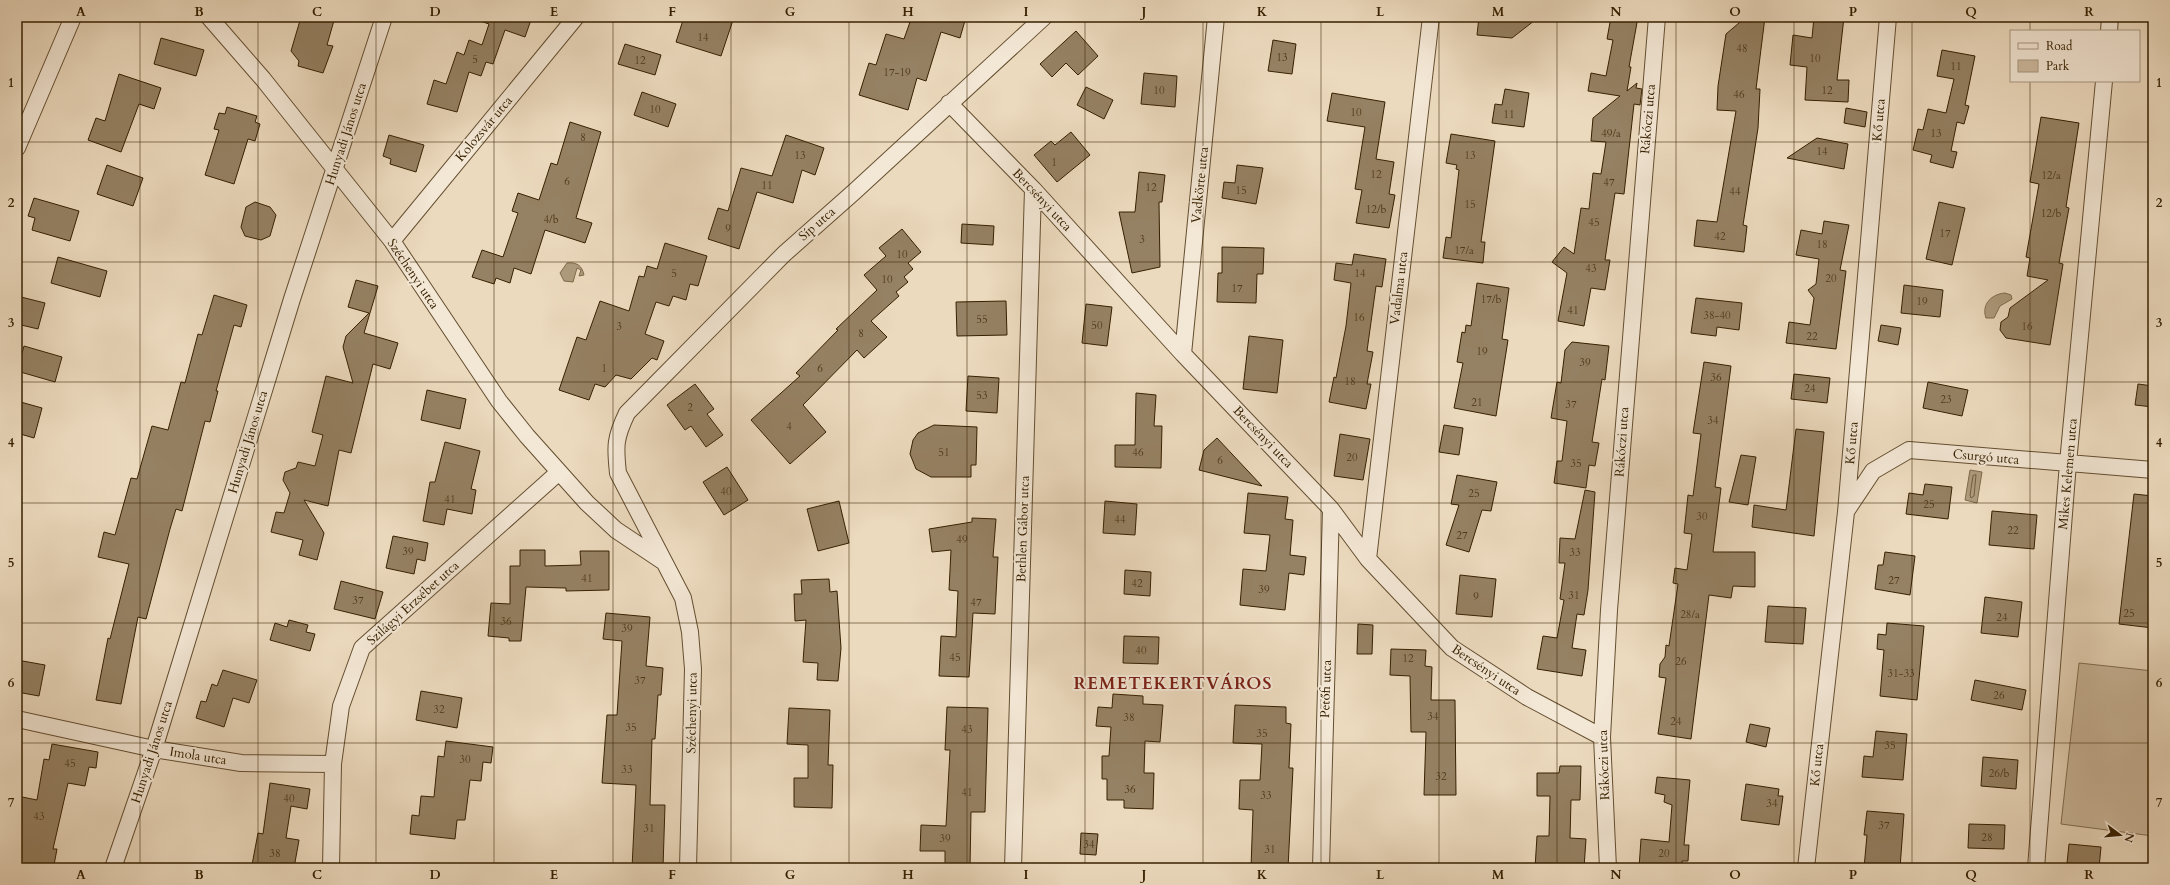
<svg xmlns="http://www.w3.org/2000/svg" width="2170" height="885" viewBox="0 0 2170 885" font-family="Cardo,serif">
	<rect width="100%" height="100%" fill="#ecdabe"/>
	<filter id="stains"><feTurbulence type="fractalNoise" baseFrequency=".005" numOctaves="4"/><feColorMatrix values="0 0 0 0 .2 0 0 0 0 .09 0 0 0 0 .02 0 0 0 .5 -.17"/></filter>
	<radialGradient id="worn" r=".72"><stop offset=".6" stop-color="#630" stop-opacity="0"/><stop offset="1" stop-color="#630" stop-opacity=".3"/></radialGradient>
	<!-- green -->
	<path fill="#cdba9e" stroke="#826d4f" d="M2079,663L2153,671V836L2061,824Z"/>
	<!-- water -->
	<path fill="#ae9b7d" stroke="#7e6a4b" d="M567,263C576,262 582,265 584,275L579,276L581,270L577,268L573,282L564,281L560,273Z
		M2005,293L2011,295L2012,299L2000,306L1994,318H1986C1981,304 1992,294 2005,293Z
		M1970,470L1982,472L1977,503L1965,500Z"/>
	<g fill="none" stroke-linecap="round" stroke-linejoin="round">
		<!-- shore -->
		<path stroke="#725e3e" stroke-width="1" d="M1976,475L1974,496L1971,498L1970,495L1973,476Z"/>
	</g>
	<!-- building -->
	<path fill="#958163" stroke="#362000" d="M301,17H335L327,45L333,46L323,73L298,66L299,61L291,51Z
		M475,17H532L525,37L505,30L493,64L486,62L481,76L469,72L457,112L427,104L434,80L446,84L457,52L464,55L469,40L482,45L489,24L474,19Z
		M684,17H734L721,56L676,42Z
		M905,17H966L960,38L941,32L926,81L917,78L908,110L859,95L869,63L876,65L886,34L904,39L910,22L904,21Z
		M1479,17H1539L1512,38L1477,35Z
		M1611,17H1638L1629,67H1631L1627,91L1637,83L1636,88L1642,89L1640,105L1634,104L1624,194L1615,193L1605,260H1610L1605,290L1591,288L1584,326L1558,321L1567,273L1552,262L1564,247L1574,254L1581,208L1589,209L1593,173L1601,174L1606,142L1591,141L1593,118L1620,96L1588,91L1591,73L1606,76L1613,40L1607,39Z
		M1746,17H1765L1756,89H1760L1758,128L1743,225L1747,226L1744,252L1694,246L1697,220L1717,222L1736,111L1717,110L1718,86L1726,34Z
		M1814,17H1844L1837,80H1849L1848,102L1805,100L1807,67L1790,65L1793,35L1812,38Z
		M1076,31L1098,56L1078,75L1066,63L1052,77L1040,64Z
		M161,38L204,50L196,76L154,64Z
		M1273,40L1296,44L1292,74L1268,71Z
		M625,44L661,55L655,75L618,64Z
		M1942,50L1975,56L1965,105L1969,106L1964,124L1957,122L1951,151L1957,152L1953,168L1930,162L1932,155L1913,150L1918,129L1923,130L1928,109L1946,113L1954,79L1937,76Z
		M1144,73L1177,76L1175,107L1141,104Z
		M119,74L161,88L154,109L139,104L121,152L88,140L96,118L105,121Z
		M1086,87L1113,100L1104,119L1077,105Z
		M1505,89L1529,93L1524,127L1492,123L1495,104L1502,105Z
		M642,92L676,104L668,127L634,115Z
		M1332,93L1385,102L1376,159L1394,162L1389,194L1395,195L1389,228L1356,223L1362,190L1355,189L1365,127L1327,121Z
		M227,107L257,116L255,122L260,124L255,141L248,139L234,184L205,175L219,130L214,129L219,113L225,114Z
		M1846,108L1867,112L1865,127L1844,123Z
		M2041,117L2079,123L2066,207L2069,208L2059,263L2063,264L2050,345L2006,338L2000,330L2001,322L2008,317L2010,308L2048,280L2027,276L2030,258L2026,257L2039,184L2030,182Z
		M570,122L601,132L576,218L592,223L585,243L545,230L531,274L514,268L510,283L496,278L494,284L472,277L482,250L503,257L518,213L512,211L518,193L539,200L551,163L557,165Z
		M1071,132L1090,155L1057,182L1034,155L1051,141L1055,145Z
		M1451,134L1495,141L1481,242H1485L1483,263L1443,258L1446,237L1451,238L1459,170L1456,169L1457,165L1446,163Z
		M389,135L424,145L416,172L390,164L391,159L383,156Z
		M786,135L824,148L815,175L802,170L793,203L757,192L739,249L708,239L718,208L728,211L741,168L772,176Z
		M1817,138L1848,144L1844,169L1787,158Z
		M107,165L143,178L133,206L97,194Z
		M1237,165L1263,168L1256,204L1222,198L1224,182L1235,183Z
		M1139,172L1165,175L1162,202H1159L1160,267L1132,273L1119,212H1135Z
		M34,198L79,211L70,241L32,230L35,218L28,216Z
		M255,202L270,207L276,215L270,236L261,240L245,236L241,227L246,207Z
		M1939,202L1965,208L1952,265L1926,259Z
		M1824,221L1849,225L1840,270L1846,271L1836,349L1786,343L1789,322L1810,325L1814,298L1808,290L1816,284L1819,259L1796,255L1801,230L1822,234Z
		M962,224L994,226L993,245L961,243Z
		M902,229L921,252L908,263L913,269L904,277L908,282L896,292L899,296L871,321L887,337L864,358L857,350L803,405L826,432L790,464L751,420L800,376L796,373L838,330L836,329L877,290L864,275L886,256L879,248Z
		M665,243L707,256L698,286L690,284L686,300L673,296L669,306L656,302L645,334L664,341L657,360L652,358L631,379L616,375L605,387L595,384L589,400L559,390L577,337L586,340L600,301L629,311L639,276L644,277L647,266L657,269Z
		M1222,247L1264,248L1263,274H1257L1256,303L1217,302L1218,273H1222Z
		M1354,254L1386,259L1382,287L1376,286L1367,351L1373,352L1367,384H1371L1366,409L1329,402L1334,377L1336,378L1346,326L1351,283L1334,280L1336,263L1352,265Z
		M58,257L107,271L100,297L51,283Z
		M356,280L378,286L364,333L398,343L390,369L373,364L351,453L339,450L328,506L304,500L324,533L317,560L299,555L303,540L271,532L276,512L284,513L290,493L283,480L285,472L296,468L298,462L315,466L323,435L312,432L326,376L353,383L343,347L346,336L369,313L348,307Z
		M1477,283L1509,288L1502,339L1508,340L1496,416L1454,408L1463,363L1457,362L1462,332L1465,333L1466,325L1471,326Z
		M1904,285L1943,290L1940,317L1901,313Z
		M214,295L247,305L241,327L234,325L216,391H218L210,422L205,421L182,511L176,509L170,529L146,619L138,617L121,704L96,700L108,638L110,639L129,564L98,557L104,532L115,535L131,478L137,479L152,426L168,430L181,382L185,383L198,334L202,335Z
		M21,297L45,303L38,329L17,324V309Z
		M1696,298L1742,303L1739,330L1717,327L1716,336L1691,333Z
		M1006,301L1007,335L957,336L956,302Z
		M1086,304L1112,307L1107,346L1082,343Z
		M1881,325L1901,328L1898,345L1878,341Z
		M1249,336L1283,340L1277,393L1243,389Z
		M1572,342L1609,346L1605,380L1602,379L1592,442L1599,443L1595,466L1589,465L1586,488L1554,483L1557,461H1562L1567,421L1551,418L1557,382L1561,383L1565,350Z
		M24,346L62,357L55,382L17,371Z
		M1704,362L1731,366L1715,487L1721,488L1713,552H1755V587L1733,586L1731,598L1709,595L1691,739L1658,734L1666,678L1659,677L1660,664L1665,657L1666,645L1669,646L1678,584L1673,583L1675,568L1687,570L1692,534L1684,533L1688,495L1693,496L1701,434L1693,433Z
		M1794,374L1830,378L1827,403L1791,399Z
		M968,376L999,378L997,413L966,411Z
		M1928,382L1968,390L1962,416L1923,408Z
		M695,384L714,409L707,414L723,435L706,447L691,426L685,430L667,405Z
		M2138,384L2153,386V407L2135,405Z
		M427,390L466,399L460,429L421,420Z
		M1136,393L1156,395L1154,426H1162L1161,468L1115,467V445H1135Z
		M17,401L42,408L34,438L17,433Z
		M934,425L977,427L976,465H971V477H931L916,469L910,454L913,440L918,433Z
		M1444,425L1463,428L1459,455L1439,452Z
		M1796,429L1824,432L1814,536L1752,527L1754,505L1786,510Z
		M1340,434L1370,439L1363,480L1334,476Z
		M1217,438L1262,486L1199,470L1204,450Z
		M445,442L480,451L471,489L476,490L472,514L447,509L444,525L423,521L430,482H435Z
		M1741,455L1756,457L1748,505L1729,502Z
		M727,467L748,500L724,515L703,482Z
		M1457,475L1497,482L1491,511L1482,510L1469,552L1446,545L1459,505L1451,504Z
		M1925,484L1952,487L1948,519L1906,514L1909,493L1923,495Z
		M1585,490L1595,492L1588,590L1584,615L1577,614L1572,648L1586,650L1582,676L1537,669L1543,636L1557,638L1564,600L1560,599L1565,563H1559L1560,538L1575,539Z
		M1248,493L1288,497L1285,519L1293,520L1290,555L1306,557L1304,575L1289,573L1285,610L1240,605L1243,569L1266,571L1270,535L1244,533Z
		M2134,494L2153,496V628L2119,624Z
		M839,501L849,543L818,551L807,509Z
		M1105,501L1137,504L1135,535L1103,533Z
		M1992,511L2037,515L2034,549L1989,545Z
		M972,518L996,519L993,557H998L995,614L973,613L969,677L939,676L941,636L956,637L958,591L949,590L951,550L932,552L929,529L972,522Z
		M393,536L428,543L425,561L417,559L414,574L386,568Z
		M520,550H545V566L581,565L580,551H609V590L566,591V588L526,587L521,641H509V638L488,636L491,603L510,604V566H520Z
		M1885,552L1915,556L1910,595L1875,589L1878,565H1883Z
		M1125,570L1151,572L1150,596L1124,594Z
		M1460,575L1496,579L1492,617L1456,614Z
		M829,579L830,592L837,591L841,648L838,681L817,680L818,663L803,662L806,620L795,621L794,594H802L801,580Z
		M341,581L383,592L375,619L334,609Z
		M1985,597L2022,602L2018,637L1981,633Z
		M1768,606L1806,608L1803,644L1765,642Z
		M606,613L650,617L646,666L663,668L661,695H658L655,739H652L650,805H665L663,868H632L636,785L602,783L607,715H617L622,641L603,639Z
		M289,620L308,625L306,632L315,634L310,651L270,640L275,623L287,627Z
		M1887,623L1924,626L1917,700L1880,696L1884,650L1877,649L1878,634L1886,635Z
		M1358,624L1373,625L1372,654H1357Z
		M1124,636L1159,637L1158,664L1123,663Z
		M1391,649L1426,650L1425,666L1432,667L1431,700H1455L1456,795H1424L1426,732H1411L1410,676L1390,675Z
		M17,660L45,665L39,696L17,692Z
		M223,670L257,680L249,703L233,698L224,727L196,718L201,701L206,702L212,684L217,686Z
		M1975,680L2026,690L2022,710L1971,700Z
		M421,691L462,698L457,728L416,720Z
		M1113,694L1143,696V704L1163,705L1160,742L1145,741L1144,773H1154L1153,809L1124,808V800H1107V779H1102V756H1109L1111,727L1096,726L1098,707L1112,708Z
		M1235,705L1286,707V723L1291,724L1289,768H1293L1288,868H1251L1253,810L1239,809L1240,780H1260L1262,744L1233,743Z
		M947,707L988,708L985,812H971L970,868H945V851H920L921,825L946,826L950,750H945Z
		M789,708L830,710L828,765H833L832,808L794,807V778H808V745L787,744Z
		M1750,724L1770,728L1766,747L1746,742Z
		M1876,731L1907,734L1903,780L1862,777L1864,756L1873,757Z
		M446,741L493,747L491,763L483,762L481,781L470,780L465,820H457L455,839L410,834L412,815L419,816L421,796L434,797L438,756L444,757Z
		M52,744L98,752L96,768L89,767L85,786L68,783L53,849H57L54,865L47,864L46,868H17V796L37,800L44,759L49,760Z
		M1983,757L2018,760L2016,789L1981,786Z
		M1560,766H1581L1580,800H1571L1570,838L1586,839L1584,868H1535L1537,836H1549L1550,796H1537V773H1559Z
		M1657,777L1690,780L1684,845H1689L1688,861H1682V868H1639L1641,839L1669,842L1672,805L1664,802L1665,795L1655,793Z
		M270,783L310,789L307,809L291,806L286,838L299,840L294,868H268L252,865L258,833L263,834Z
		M1746,784L1779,789L1778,796H1783L1779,825L1741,820Z
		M1867,811L1904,814L1900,868H1864L1867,835H1864Z
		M1969,824L2005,825L2004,849L1968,848Z
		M1081,833L1098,834L1096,855L1080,854Z
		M2069,844L2101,847L2099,868H2074L2075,864L2067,863Z"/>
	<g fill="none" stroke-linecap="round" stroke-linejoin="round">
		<!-- minor casing -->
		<g stroke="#644e30" stroke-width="18">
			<path id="minor" d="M209,17L263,79L392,241L499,401L527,436L587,503L616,530L664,562
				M2109,31L2110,17
				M949,103L1033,189L1183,354L1331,509L1368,559L1452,648L1527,697L1602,737
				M17,148L73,17
				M392,241L576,17
				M1183,354L1216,17
				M1847,510L1873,471L1909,450L2153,470
				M1368,559L1431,17
				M17,719L154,749L241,763L333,764
				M113,868L154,749L292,299L384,17
				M331,868L333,764L341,706L362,648L559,472
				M688,868L693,669L690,632L683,598L618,473C615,446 615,438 627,413L784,254L854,192L1044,17
				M1013,868L1033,189
				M1321,868L1331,509
				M1608,868L1602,737L1609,610L1657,17
				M1806,868L1846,512L1888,17
				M2036,868L2068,463L2104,81"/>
		</g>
		<!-- minor -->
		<use href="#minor" stroke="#f3e7d5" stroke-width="16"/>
	</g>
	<!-- grid -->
	<path fill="none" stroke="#362000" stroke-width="1" stroke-opacity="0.55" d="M140,17V868M258,17V868M376,17V868M494,17V868M613,17V868M731,17V868M849,17V868M967,17V868M1085,17V868M1203,17V868M1321,17V868M1439,17V868M1557,17V868M1676,17V868M1794,17V868M1912,17V868M2030,17V31M2030,81V868M17,142H2153M17,262H2153M17,382H2153M17,503H2153M17,623H2153M17,743H2153"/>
	<g text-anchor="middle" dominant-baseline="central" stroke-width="4" stroke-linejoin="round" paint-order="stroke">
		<!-- number labels -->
		<g font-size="11" fill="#4e3819">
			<text x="703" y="37">14</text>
			<text x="1742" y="48">48</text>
			<text x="1282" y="57">13</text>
			<text x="1815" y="58">10</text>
			<text x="475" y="59">5</text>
			<text x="640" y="60">12</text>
			<text x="1956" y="66">11</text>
			<text x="897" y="72">17-19</text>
			<text x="1159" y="90">10</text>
			<text x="1827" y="90">12</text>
			<text x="1739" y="94">46</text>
			<text x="655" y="109">10</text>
			<text x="1356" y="112">10</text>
			<text x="1509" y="114">11</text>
			<text x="1611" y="133">49/a</text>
			<text x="1936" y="133">13</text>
			<text x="583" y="137">8</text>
			<text x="1822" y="151">14</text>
			<text x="800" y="155">13</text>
			<text x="1470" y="155">13</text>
			<text x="1054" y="162">1</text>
			<text x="1376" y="174">12</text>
			<text x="2051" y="175">12/a</text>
			<text x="567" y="181">6</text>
			<text x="1609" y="182">47</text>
			<text x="767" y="185">11</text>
			<text x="1151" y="187">12</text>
			<text x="1241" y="190">15</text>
			<text x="1735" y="191">44</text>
			<text x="1470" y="204">15</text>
			<text x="1376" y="209">12/b</text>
			<text x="2051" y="213">12/b</text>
			<text x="551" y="219">4/b</text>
			<text x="1594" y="222">45</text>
			<text x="728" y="228">9</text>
			<text x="1945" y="233">17</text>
			<text x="1720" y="236">42</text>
			<text x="1142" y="239">3</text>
			<text x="1822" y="244">18</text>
			<text x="1464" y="250">17/a</text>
			<text x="902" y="254">10</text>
			<text x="1591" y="268">43</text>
			<text x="674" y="273">5</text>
			<text x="1360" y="273">14</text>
			<text x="1831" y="278">20</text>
			<text x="887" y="279">10</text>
			<text x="1237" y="288">17</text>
			<text x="1491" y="299">17/b</text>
			<text x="1922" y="301">19</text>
			<text x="1573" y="310">41</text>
			<text x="1717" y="315">38-40</text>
			<text x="1359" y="317">16</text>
			<text x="982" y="319">55</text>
			<text x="1097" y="325">50</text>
			<text x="619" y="326">3</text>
			<text x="2027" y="326">16</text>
			<text x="861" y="333">8</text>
			<text x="1812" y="336">22</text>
			<text x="1482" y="351">19</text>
			<text x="1585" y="362">39</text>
			<text x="604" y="368">1</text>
			<text x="820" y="368">6</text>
			<text x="1716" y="377">36</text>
			<text x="1350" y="381">18</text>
			<text x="1810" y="388">24</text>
			<text x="982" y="395">53</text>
			<text x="1946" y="399">23</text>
			<text x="1477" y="402">21</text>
			<text x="1571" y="404">37</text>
			<text x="690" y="407">2</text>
			<text x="1713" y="420">34</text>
			<text x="789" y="426">4</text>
			<text x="944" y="452">51</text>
			<text x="1138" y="452">46</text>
			<text x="1352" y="457">20</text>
			<text x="1220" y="460">6</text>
			<text x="1576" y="463">35</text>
			<text x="726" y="491">40</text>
			<text x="1474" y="493">25</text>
			<text x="450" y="499">41</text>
			<text x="1929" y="504">25</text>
			<text x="1702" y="516">30</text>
			<text x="1120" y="519">44</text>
			<text x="2013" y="530">22</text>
			<text x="1462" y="535">27</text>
			<text x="962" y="539">49</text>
			<text x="408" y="551">39</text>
			<text x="1575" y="552">33</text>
			<text x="587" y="578">41</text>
			<text x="1894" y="580">27</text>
			<text x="1137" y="583">42</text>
			<text x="1264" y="589">39</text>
			<text x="1574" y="595">31</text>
			<text x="1476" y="596">9</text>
			<text x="358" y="600">37</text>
			<text x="976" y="602">47</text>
			<text x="2129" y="613">25</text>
			<text x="1690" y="614">28/a</text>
			<text x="2002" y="617">24</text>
			<text x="506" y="621">36</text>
			<text x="627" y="628">39</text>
			<text x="1141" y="650">40</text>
			<text x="955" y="657">45</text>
			<text x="1408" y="658">12</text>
			<text x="1681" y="661">26</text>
			<text x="1901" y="673">31-33</text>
			<text x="640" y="680">37</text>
			<text x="1999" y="695">26</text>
			<text x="439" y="709">32</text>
			<text x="1433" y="716">34</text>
			<text x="1129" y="717">38</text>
			<text x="1676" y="721">24</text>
			<text x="631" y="727">35</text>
			<text x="967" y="729">43</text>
			<text x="1262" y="733">35</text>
			<text x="1890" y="745">35</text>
			<text x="465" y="759">30</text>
			<text x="70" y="763">45</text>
			<text x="627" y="769">33</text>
			<text x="1999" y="773">26/b</text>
			<text x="1441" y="776">32</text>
			<text x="1130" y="789">36</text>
			<text x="967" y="792">41</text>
			<text x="1266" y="795">33</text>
			<text x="289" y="798">40</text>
			<text x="1772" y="803">34</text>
			<text x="39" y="816">43</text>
			<text x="1884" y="825">37</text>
			<text x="649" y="828">31</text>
			<text x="1987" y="837">28</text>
			<text x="945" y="838">39</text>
			<text x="1089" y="844">34</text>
			<text x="1270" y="849">31</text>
			<text x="275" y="853">38</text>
			<text x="1664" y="853">20</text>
		</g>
		<!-- street labels -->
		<g font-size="13" fill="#362000" stroke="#f3e7d5">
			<text transform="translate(1648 119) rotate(-85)">Rákóczi utca</text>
			<text transform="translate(1879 120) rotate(-85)">Kő utca</text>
			<text transform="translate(484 129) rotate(-50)">Kolozsvár utca</text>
			<text transform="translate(346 134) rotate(-72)">Hunyadi János utca</text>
			<text transform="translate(1200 185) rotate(-84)">Vadkörte utca</text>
			<text transform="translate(1042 200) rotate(47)">Bercsényi utca</text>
			<text transform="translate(817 224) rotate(-41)">Síp utca</text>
			<text transform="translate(413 274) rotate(56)">Széchenyi utca</text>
			<text transform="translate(1399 288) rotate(-83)">Vadalma utca</text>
			<text transform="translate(1263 437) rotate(46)">Bercsényi utca</text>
			<text transform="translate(248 442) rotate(-73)">Hunyadi János utca</text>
			<text transform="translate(1622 442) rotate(-86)">Rákóczi utca</text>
			<text transform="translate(1852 443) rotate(-85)">Kő utca</text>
			<text transform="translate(1986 457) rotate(5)">Csurgó utca</text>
			<text transform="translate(2068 474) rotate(-85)">Mikes Kelemen utca</text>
			<text transform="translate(1023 529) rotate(-88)">Bethlen Gábor utca</text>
			<text transform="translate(413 603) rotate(-42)">Szilágyi Erzsébet utca</text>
			<text transform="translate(1486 670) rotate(34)">Bercsényi utca</text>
			<text transform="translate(1326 689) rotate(-88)">Petőfi utca</text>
			<text transform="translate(692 713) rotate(-89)">Széchenyi utca</text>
			<text transform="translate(152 752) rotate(-72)">Hunyadi János utca</text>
			<text transform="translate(198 756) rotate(9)">Imola utca</text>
			<text transform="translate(1604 765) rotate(-92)">Rákóczi utca</text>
			<text transform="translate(1817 765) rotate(-84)">Kő utca</text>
		</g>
		<!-- district labels -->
		<g font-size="17" font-weight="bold" letter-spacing="1" fill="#7a1f14" stroke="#f3e7d5">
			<text x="1173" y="683">REMETEKERTVÁROS</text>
		</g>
	</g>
	<!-- margin -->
	<rect width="2170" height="885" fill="none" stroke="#ecdabe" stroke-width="44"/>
	<!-- legend -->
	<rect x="2010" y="30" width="130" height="52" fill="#f3e7d5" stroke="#a79780"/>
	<rect x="2018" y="43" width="20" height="6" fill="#f3e7d5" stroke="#a79780"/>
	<text x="2046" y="50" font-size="12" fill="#362000">Road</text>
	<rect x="2018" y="60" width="20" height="12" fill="#cdba9e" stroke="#a79780"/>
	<text x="2046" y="70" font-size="12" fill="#362000">Park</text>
	<!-- north arrow -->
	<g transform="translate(2120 835) rotate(106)" stroke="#f3e7d5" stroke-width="3" paint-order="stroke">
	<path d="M0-3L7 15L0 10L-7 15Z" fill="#362000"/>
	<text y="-6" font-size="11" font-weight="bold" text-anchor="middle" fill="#362000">N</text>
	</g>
	<rect x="22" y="22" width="2126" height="841" fill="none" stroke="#362000" stroke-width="1.5"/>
	<g font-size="13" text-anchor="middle" font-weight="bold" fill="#362000">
		<text x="81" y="16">A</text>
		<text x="199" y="16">B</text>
		<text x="317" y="16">C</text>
		<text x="435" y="16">D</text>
		<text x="554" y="16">E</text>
		<text x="672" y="16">F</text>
		<text x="790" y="16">G</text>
		<text x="908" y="16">H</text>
		<text x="1026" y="16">I</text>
		<text x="1144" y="16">J</text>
		<text x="1262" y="16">K</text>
		<text x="1380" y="16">L</text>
		<text x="1498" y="16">M</text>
		<text x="1616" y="16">N</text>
		<text x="1735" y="16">O</text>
		<text x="1853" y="16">P</text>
		<text x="1971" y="16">Q</text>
		<text x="2089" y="16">R</text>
		<text x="11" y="87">1</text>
		<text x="2159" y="87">1</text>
		<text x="11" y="207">2</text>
		<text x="2159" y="207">2</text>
		<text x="11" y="327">3</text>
		<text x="2159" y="327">3</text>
		<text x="11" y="447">4</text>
		<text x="2159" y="447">4</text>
		<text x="11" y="567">5</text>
		<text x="2159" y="567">5</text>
		<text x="11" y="687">6</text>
		<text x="2159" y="687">6</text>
		<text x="11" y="807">7</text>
		<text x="2159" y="807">7</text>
		<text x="81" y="879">A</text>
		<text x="199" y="879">B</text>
		<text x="317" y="879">C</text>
		<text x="435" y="879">D</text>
		<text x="554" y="879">E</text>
		<text x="672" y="879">F</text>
		<text x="790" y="879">G</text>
		<text x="908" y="879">H</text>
		<text x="1026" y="879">I</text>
		<text x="1144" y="879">J</text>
		<text x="1262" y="879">K</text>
		<text x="1380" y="879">L</text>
		<text x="1498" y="879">M</text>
		<text x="1616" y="879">N</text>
		<text x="1735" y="879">O</text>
		<text x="1853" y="879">P</text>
		<text x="1971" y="879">Q</text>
		<text x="2089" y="879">R</text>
	</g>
	<rect width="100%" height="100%" filter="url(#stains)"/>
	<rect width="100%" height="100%" fill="url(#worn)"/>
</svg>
